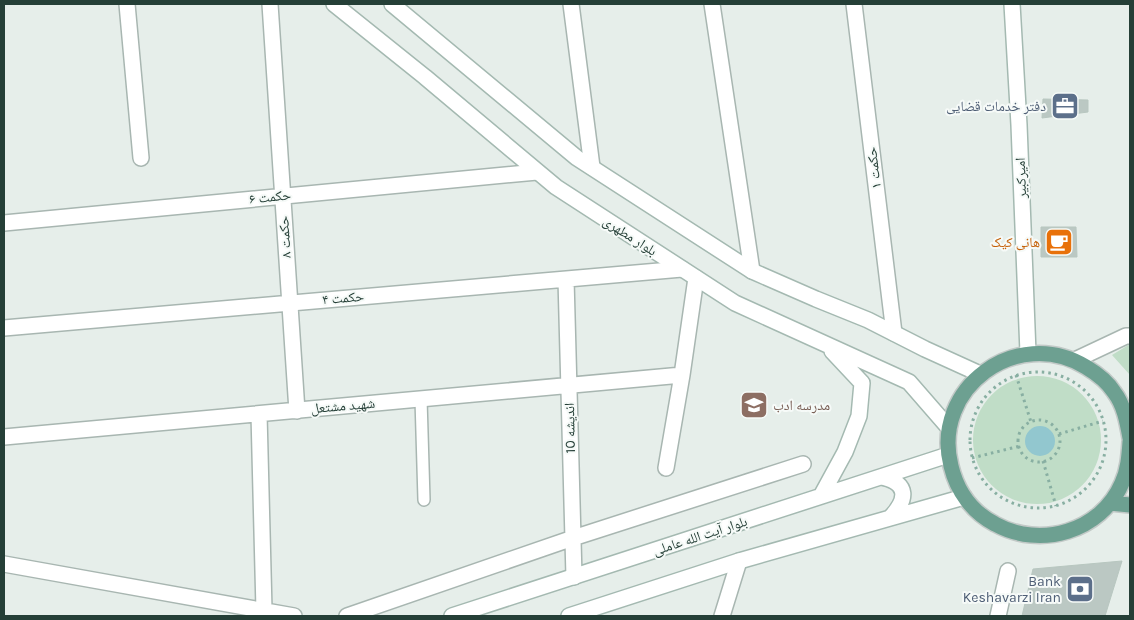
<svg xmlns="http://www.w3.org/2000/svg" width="1134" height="620" viewBox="0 0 1134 620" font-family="Karla,'Noto Naskh Arabic',sans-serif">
	<rect width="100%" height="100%" fill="#e6eeea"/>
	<!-- green -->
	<path fill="#c0ddc7" d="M1130,344V375L1112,355Z
		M973 440a64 64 0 1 1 128 0a64 64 0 1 1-128 0Z"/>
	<!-- water -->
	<path fill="#92c7cf" d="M1025 441a15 15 0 1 1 30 0a15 15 0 1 1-30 0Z"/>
	<!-- building -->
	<path fill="#bbc8c3" stroke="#b8c7c0" d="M1043,99L1088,100V112L1042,118Z
		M1041,227H1076L1077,257H1041Z
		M1122,561L1105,616H1022L1033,569Z"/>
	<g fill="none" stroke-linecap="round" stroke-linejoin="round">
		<!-- lane casing -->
		<g stroke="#a8b6b1" stroke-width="14">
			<path id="lane" d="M421,399L424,500"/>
		</g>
		<!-- street casing -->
		<g stroke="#a8b6b1" stroke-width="18">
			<path id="street" d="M127,4L141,158
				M270,4L297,411
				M571,4L592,167
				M712,4L752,271
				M854,4L894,333
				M4,223L537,172
				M566,279L574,577
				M4,328L682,269
				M1075,360L1126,336H1130
				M259,414L264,610
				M4,437L682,375
				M666,468L682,375L696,278
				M4,564L294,616
				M347,616L573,538L803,464
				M722,616L739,561
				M998,616L1008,571"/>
		</g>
		<!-- secondary casing -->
		<g stroke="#a4b9b1" stroke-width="18">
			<path id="secondary" d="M334,4L425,77L556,187L735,303L909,382L949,428
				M392,4L577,158L752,271L816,299L868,320L925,349L980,374
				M1012,4L1019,125L1028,353
				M881,477C910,483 907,500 890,518
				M821,496L845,452L859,416L862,383L832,351
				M452,616L948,455
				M569,616L739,561L964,497"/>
		</g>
		<!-- primary casing -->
		<g stroke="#c2c9c7" stroke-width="18">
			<path id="primary" d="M1130,438C1127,421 1124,405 1114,392C1107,381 1096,373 1086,367C1017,325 931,388 951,466C957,491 972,512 995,524C1040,549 1101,532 1122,483C1128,470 1129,456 1130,442
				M1110,503L1130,505"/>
		</g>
		<!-- path -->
		<path stroke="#88afa2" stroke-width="3" stroke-dasharray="2.5 4" stroke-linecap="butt" d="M970 440a68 68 0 1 1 136 0a68 68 0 1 1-136 0Z
			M1016,375L1031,422
			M1018 441a21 21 0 1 1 42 0a21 21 0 1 1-42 0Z
			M1059,434L1103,421
			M972,458L1020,446
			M1043,461L1056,506"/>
		<!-- lane -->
		<use href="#lane" stroke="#fff" stroke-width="11"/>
		<!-- street -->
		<use href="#street" stroke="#fff" stroke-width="15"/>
		<!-- secondary -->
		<use href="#secondary" stroke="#fff" stroke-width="15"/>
		<!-- primary -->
		<use href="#primary" stroke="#6da091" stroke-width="15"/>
	</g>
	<!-- icons -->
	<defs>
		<g id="office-square" transform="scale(1.4375)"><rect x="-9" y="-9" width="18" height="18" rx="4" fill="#5c6f8a" stroke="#f6faf8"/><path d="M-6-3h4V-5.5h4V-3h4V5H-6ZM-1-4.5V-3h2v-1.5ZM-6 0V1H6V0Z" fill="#fff"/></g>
		<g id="cafe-square" transform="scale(1.4375)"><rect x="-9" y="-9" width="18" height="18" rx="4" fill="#e8710a" stroke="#f6faf8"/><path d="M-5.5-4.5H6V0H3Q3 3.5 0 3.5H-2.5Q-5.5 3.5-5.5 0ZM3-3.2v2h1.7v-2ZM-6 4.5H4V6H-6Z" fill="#fff"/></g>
		<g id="school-square" transform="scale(1.4375)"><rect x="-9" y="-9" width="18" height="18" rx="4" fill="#8d6e63" stroke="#f6faf8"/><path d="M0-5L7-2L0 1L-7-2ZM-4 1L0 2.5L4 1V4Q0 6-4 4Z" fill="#fff"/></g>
		<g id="bank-square" transform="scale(1.4375)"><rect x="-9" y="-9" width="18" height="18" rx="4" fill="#5c6f8a" stroke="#f6faf8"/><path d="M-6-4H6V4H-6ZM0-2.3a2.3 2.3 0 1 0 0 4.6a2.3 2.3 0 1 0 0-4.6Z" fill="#fff"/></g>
	</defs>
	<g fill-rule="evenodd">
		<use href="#office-square" x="1065" y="106"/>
		<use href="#cafe-square" x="1059" y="242"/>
		<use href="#school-square" x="754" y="405"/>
		<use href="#bank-square" x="1080" y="589"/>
	</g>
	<g text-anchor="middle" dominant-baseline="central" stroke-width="4" stroke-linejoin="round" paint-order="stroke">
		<!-- service labels -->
		<g font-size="14" fill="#4e5e75" stroke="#f6faf8" text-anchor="end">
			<text x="1046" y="106">دفتر خدمات قضایی</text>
			<text x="1061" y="581">Bank<tspan x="1061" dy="16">Keshavarzi Iran</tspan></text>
		</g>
		<!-- street labels -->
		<g font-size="14" fill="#253f37" stroke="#f6faf8">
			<text transform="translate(874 168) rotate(-97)">حکمت ۱</text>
			<text transform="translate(1021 178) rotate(-92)">امیرکبیر</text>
			<text transform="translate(270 197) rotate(-6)">حکمت ۶</text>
			<text transform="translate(630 236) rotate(33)">بلوار مطهری</text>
			<text transform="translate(285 237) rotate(-94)">حکمت ۸</text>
			<text transform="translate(343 298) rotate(-5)">حکمت ۴</text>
			<text transform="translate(343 406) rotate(-5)">شهید مشتعل</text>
			<text transform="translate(570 428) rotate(-91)">اندیشه 10</text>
			<text transform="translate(700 536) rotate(-18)">بلوار آیت‌ الله عاملی</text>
		</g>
		<!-- food labels -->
		<g font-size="14" fill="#c56008" stroke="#f6faf8" text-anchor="end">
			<text x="1040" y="242">هانی کیک</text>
		</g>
		<!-- education labels -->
		<g font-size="14" fill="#785e54" stroke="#f6faf8" text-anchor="start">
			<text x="773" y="405">مدرسه ادب</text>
		</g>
	</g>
	<!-- border -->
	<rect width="1134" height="620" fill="none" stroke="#253f37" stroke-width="10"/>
</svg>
